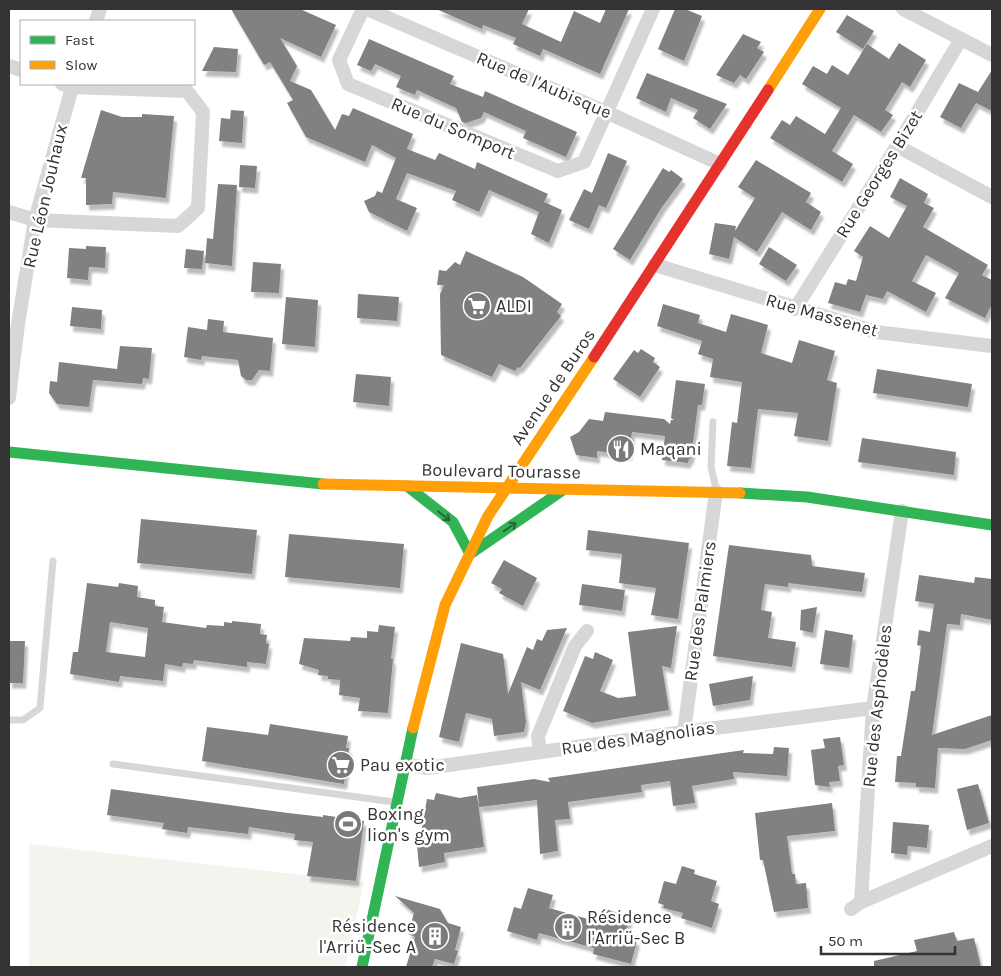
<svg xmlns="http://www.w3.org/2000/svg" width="1001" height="976" viewBox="0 0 1001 976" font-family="Karla,sans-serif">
	<defs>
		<filter id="shadow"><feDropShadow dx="3" dy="5.5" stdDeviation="1" flood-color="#0004"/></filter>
	</defs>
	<rect width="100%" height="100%" fill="#fff"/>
	<!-- green -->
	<path fill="#f1f5ed" d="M29,844L364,882L345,967H29Z"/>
	<!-- building -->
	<path fill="#818181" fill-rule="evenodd" filter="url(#shadow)" d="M231,9H300L336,25L321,57L280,38L297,66L290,81L311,90L335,130L342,114L349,116L353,108L413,134L407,149L435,160L439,153L475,169L477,162L548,194L544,202L562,210L549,243L531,234L539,212L489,190L479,212L452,200L456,191L407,173L396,199L417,208L407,231L369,212L364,201L375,196L377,191L382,193L396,158L372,145L365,162L306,137L287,103L293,100L270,62L264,65Z
		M436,9H529L522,24L561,42L574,11L600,23L606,9H629L600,74L543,49L540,56L513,44L516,38L483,25L482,29Z
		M675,9H685L702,16L684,61L658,49Z
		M847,15L874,31L863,49L836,32Z
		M743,34L761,42L757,48L764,52L746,79L740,75L734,83L716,75Z
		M369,39L454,76L450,84L483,97L485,91L577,132L566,157L523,138L526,131L484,112L481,118L466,123L462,122L456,108L417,90L415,95L396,87L401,76L375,64L371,71L357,65Z
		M899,43L926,60L910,87L902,82L885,110L893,115L881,132L854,115L832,151L853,164L842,182L770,138L782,120L790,125L796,116L825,134L841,108L802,84L813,66L827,74L832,65L848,75L867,44L889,59Z
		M214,47L238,49L236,72L202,71Z
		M992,70V111L976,103L961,128L940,117L959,83L978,92Z
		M647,73L727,104L710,129L693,118L698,110L671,98L666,112L636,98Z
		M101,110L122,117H142V114L174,116L166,198L113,192L112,204L86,205V178H81Z
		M231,110L244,111L242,143L219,141L221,118L230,119Z
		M608,153L627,161L606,208L599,205L589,229L569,220L584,189L592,193Z
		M756,160L811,193L806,202L821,212L811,230L782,212L757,252L734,237L729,259L709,254L715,223L736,226L735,231L755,198L738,187Z
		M240,165L257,166L255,188L239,187Z
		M663,168L669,172L671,170L683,179L662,207L630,260L613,249Z
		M900,178L928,194L924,203L934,208L923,227L988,265L982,275L992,280V304L985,318L945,298L959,273L926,255L912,281L936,293L926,312L887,291L883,299L866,295L860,312L828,303L835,282L846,285L848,279L856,281L863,257L854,251L870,226L889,238L907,206L890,197Z
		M218,184L237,185L232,266L205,263L207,238L213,239Z
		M86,246L106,247L105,268L89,267L88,280L67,278L69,248L86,249Z
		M769,247L797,265L786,281L759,264Z
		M186,249L204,251L202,269L184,268Z
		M466,251L523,277L562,304L557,312L561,316L520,368L518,367L515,371L499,364L492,377L441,355L440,294L444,285H437L439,270L446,271L455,262L460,265Z
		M253,262L281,264L279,293L251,292Z
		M358,294L399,297L397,321L357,318Z
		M286,297L318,300L315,347L282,344Z
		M663,304L700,315L698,323L726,332L731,314L768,325L761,353L792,363L799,340L835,351L827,380L837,383L828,441L794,436L798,413L758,409L751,468L727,466L732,422L737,423L742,382L710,377L713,359L698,354L702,341L657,326Z
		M72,307L102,310L101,329L70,326Z
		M208,319L224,321L223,332L273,338L270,371L259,370L252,380H246L241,376L238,360L202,356L201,360L184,357L188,327L207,330Z
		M120,346L152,348L149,379L143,378L142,384L93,380L89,407L57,404L49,393L50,381L57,382L59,362L117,369Z
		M641,349L655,358L653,362L660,367L640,397L613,379L634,350L638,353Z
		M877,369L972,384L968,407L873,393Z
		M356,374L391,377L389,406L353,402Z
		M676,380L705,384L702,405H698L691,458L689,459L688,463L662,460L665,436L632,432L629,455L597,451V458L576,455L570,437L579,432L589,419L603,421L605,412L664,419L670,424L671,420H674L671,418Z
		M862,438L956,452L954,475L858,462Z
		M141,519L257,530L252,574L137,563Z
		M588,530L689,543L678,619L651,615L656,588L619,583L622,554L586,550Z
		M289,534L404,544L400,588L285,577Z
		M729,545L811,555L812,566L865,573L862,592L788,583V587L765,584L761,610L772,612L768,638L796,642L792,667L713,656Z
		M504,560L537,578L523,606L499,593L502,589L491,583Z
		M919,575L974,583L975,577L992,579V620L961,614L960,625L947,624L932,735L992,715V740L965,749L938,748L935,788L916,787V783L895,782L897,756H901L911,691H915L921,646L917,645L919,630L930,632L934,604L915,601Z
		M87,583L118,587L119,583L138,586L137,597L155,600V606L164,607L162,622L206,628L207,625L224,626V622L232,623V621L261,624L260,634L267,635L266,643L269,644L266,664L247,662V667L194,660L193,664L183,663L182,667L165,664L163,681L120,676L119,682L70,674L73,652H78ZM110,622L148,628L145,657L106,652Z
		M582,584L625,590L622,611L579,605Z
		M817,607L813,633L800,630L801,610Z
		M379,625L395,627L391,659H393L388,713L358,711L360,698L339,695L340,680L328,679V676L318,675L319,670L299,664L304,638L350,641L351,637L367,638V631L378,632Z
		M677,626L671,668L662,666L669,710L592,723L563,711L585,656L593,659L595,652L613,660L600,691L618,698L636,696L628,632Z
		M567,628L540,690L521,682L526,722L524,732L494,736L492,719L466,713L459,742L439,737L461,643L503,654L508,694L527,647L533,650L537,639L542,641L547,630Z
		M825,630L853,635L849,668L820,664Z
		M9,641H25L23,683H9Z
		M753,676L750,700L713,706L709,684Z
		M270,724L348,736L346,748H349L344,784L202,761L207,727L268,735Z
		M840,737L844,765L838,766L840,781L829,782L830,787L815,785L811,750L825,748L823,739Z
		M774,747L789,748L787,776L733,772L734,779L692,786L695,803L673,806L670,781L641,785L642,792L568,802L570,819L555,820L558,851L540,854L537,800L479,807L477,787L534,779L550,782L548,778L744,750L743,753L773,754Z
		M978,784L989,823L967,830L957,789Z
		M111,789L288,813L323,817V815L364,821L356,881L307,876L313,842L294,840L295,834L249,827L248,834L188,827L187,833L162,829L164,823L107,815Z
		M436,793L460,798L477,795L484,847L444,853L445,862L419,867L417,845L420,838L427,799L434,800Z
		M832,803L835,831L787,836L792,874H795L796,884L806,883L808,908L774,912L763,860H760L755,813Z
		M893,822L929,825L927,848L908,846L907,855L891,853Z
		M682,866L695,870L694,874L717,881L711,901L719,904L712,928L681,918L683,913L663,908L664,905L658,903L664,881L676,884Z
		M528,888L553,895L549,908L602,923L606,909L630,917L625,937L637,940L631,964L593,954L594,948L539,933L537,940L507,931L514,907L521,909Z
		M395,896L440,909L448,923L461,927L455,950L458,951L454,964L435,959L432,967H406L415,937L408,934L414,913Z
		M954,932L957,941L974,938L981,967H874V961L917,951L914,940Z"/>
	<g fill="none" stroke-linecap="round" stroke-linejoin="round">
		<!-- lane -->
		<path stroke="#d7d7d7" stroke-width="7" d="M713,422L711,467L716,488
			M9,720H23L40,708L53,561
			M113,764L394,802"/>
		<!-- street -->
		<path stroke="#d7d7d7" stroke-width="14" d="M363,9L339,60L348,84L558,171L584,162L653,9
			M367,9L606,112L720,164
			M903,9L992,55
			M96,21L100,9
			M9,66L21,70
			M897,146L992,197
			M9,212L35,220L178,226L198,208L203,112L187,91L72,87L62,84
			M655,265L876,332L992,346
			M795,309L897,146L961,39
			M9,398L18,324L35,220L73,84
			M684,732L716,491
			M540,752L538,736L575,646L587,631
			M404,764L427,768L684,732L873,708
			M861,902L873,708L902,511
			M851,909L861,902L992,846"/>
		<!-- fast -->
		<path stroke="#30b455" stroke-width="11" d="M9,452L323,484
			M407,486L453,522L470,554L563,490
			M740,493L807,497L992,525
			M362,967L413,728"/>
		<!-- slow -->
		<path stroke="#ff9f0a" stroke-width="11" d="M768,90L820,9
			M323,484L740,493
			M413,728L445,605L488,516L594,357"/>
		<!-- jam -->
		<path stroke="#e5322d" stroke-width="11" d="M594,357L768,90"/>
	</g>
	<!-- one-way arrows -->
	<defs><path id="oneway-shaft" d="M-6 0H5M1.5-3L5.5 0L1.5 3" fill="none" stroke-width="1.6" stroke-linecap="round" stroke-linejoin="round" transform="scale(1.25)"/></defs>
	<g stroke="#32603f">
		<use href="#oneway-shaft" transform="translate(444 516) rotate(38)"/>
		<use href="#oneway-shaft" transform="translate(510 527) rotate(-34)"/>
	</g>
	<!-- icons -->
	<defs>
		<g id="supermarket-disc" transform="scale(1.4375)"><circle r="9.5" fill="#7a7a7a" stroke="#fff"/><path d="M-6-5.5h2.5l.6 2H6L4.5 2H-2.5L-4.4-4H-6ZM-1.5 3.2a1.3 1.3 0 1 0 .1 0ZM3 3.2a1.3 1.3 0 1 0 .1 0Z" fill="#fff"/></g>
		<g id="restaurant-disc" transform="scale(1.4375)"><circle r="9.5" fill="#7a7a7a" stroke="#fff"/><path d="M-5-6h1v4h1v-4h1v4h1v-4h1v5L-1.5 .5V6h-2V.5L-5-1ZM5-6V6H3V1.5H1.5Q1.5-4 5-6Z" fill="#fff"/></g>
		<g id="stadium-disc" transform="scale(1.4375)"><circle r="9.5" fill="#7a7a7a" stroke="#fff"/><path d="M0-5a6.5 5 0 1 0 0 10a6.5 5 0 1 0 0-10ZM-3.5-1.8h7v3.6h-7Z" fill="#fff"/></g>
		<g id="building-disc" transform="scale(1.4375)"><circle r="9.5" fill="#7a7a7a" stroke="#fff"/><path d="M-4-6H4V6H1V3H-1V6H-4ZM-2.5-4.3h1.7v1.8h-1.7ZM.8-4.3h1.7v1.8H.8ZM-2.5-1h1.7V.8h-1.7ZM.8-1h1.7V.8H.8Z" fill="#fff"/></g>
	</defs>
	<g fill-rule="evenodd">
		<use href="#supermarket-disc" x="477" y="306"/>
		<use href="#restaurant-disc" x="621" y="449"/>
		<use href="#supermarket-disc" x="341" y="765"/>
		<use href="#stadium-disc" x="348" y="824"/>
		<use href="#building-disc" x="568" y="927"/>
		<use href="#building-disc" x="435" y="936"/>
	</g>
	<g text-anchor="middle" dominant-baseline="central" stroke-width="5" stroke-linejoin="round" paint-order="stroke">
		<!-- street labels -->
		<g font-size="18" fill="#333" stroke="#fff">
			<text transform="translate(544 85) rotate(23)">Rue de l'Aubisque</text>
			<text transform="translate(453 128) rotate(23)">Rue du Somport</text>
			<text transform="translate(879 174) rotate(-58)">Rue Georges Bizet</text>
			<text transform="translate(45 196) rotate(-77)">Rue Léon Jouhaux</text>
			<text transform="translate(822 315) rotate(16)">Rue Massenet</text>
			<text transform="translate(553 387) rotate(-56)">Avenue de Buros</text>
			<text transform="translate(501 471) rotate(1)">Boulevard Tourasse</text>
			<text transform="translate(700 611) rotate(-82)">Rue des Palmiers</text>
			<text transform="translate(877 706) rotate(-84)">Rue des Asphodèles</text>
			<text transform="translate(638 738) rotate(-8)">Rue des Magnolias</text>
		</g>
		<!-- poi labels -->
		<g font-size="18" fill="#333" stroke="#fff" text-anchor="start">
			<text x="496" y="306">ALDI</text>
			<text x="640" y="449">Maqani</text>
			<text x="360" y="765">Pau exotic</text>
			<text x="367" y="814">Boxing<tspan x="367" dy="21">lion's gym</tspan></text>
			<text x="587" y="917">Résidence<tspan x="587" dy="21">l'Arriü-Sec B</tspan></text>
			<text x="416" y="926" text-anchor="end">Résidence<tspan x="416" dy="21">l'Arriü-Sec A</tspan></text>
		</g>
	</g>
	<!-- border -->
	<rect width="1001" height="976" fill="none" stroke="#333333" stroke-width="20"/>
	<!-- legend -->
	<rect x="20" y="20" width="175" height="65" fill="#ffffff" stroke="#adadad"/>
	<rect x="30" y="36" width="25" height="8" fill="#30b455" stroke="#adadad"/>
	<text x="65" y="45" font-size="15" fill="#333333">Fast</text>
	<rect x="30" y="61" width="25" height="8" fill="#ff9f0a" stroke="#adadad"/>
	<text x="65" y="70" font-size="15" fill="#333333">Slow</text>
	<!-- scale -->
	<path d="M821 946v8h134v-8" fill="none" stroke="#333333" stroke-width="2.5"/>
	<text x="828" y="946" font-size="15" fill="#333333" stroke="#ffffff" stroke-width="4" paint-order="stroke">50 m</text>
</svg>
